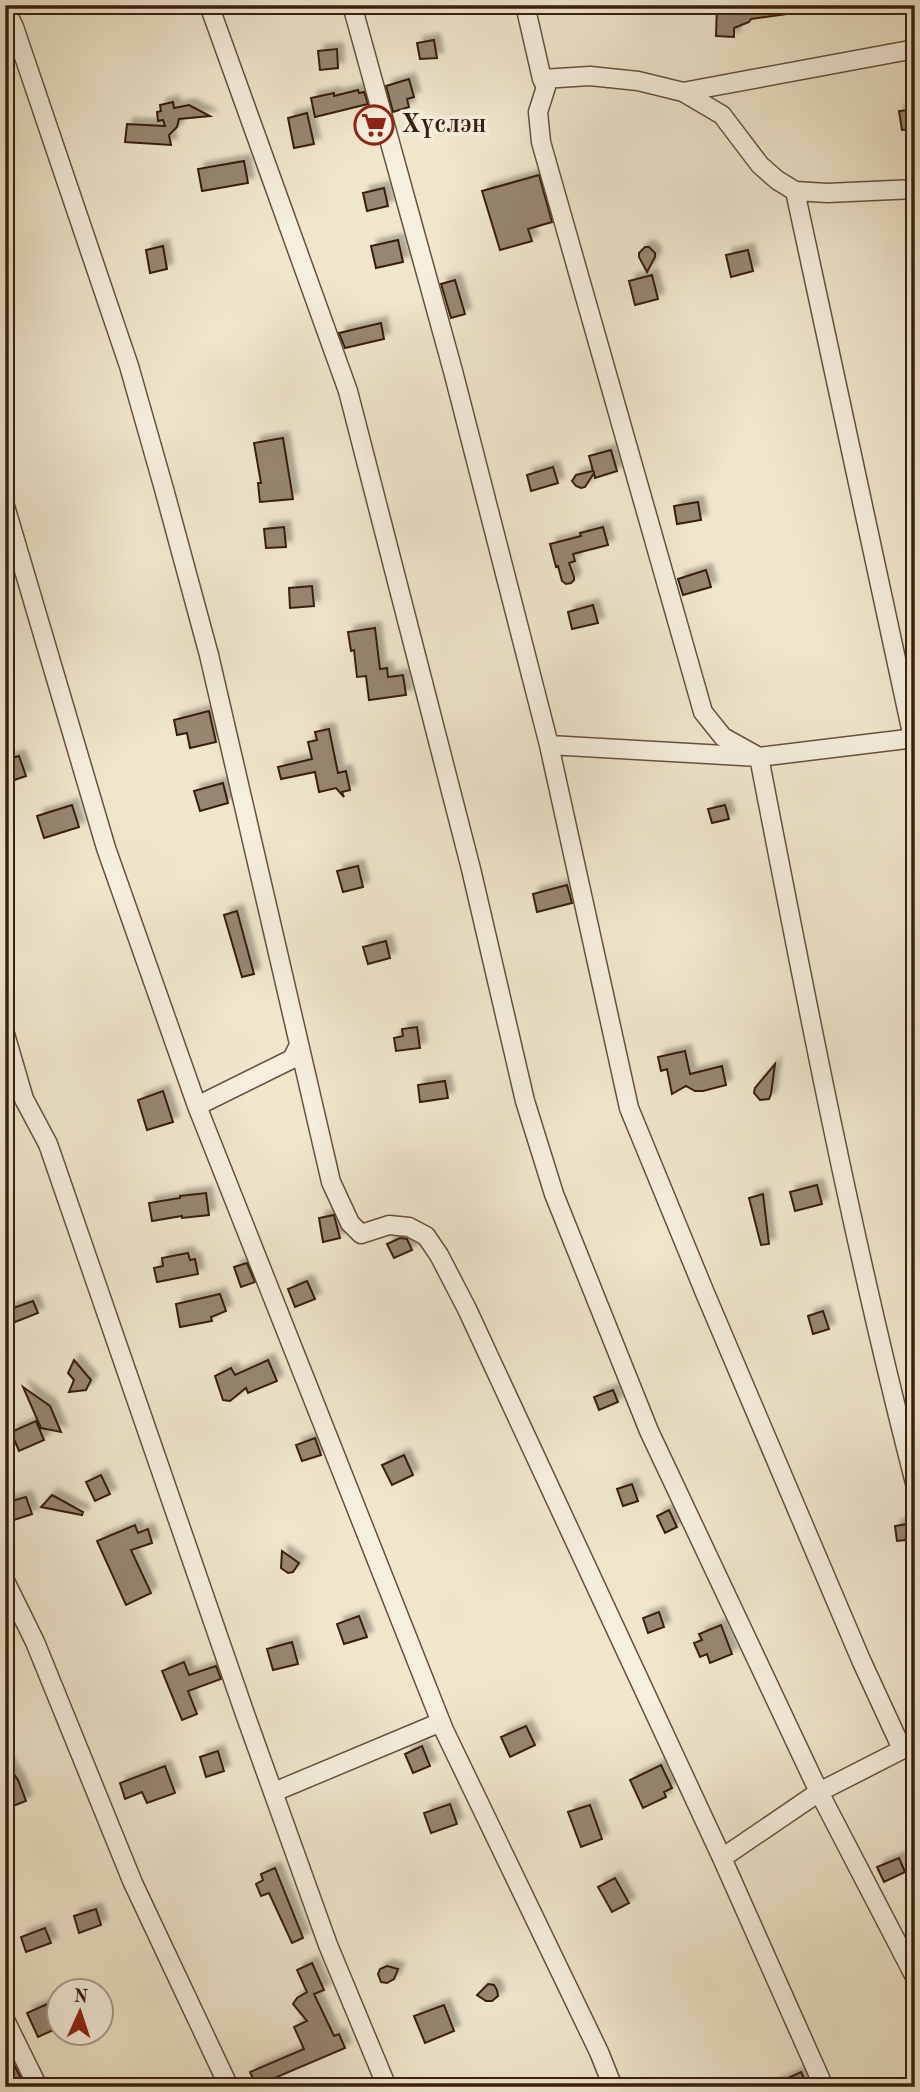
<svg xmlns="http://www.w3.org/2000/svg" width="920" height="2092" viewBox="0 0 920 2092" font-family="'Old Standard TT',serif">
	<defs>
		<filter id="shadow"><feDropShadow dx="6" dy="-6" stdDeviation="2" flood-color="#0004"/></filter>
	</defs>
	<rect width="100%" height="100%" fill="#efe6cc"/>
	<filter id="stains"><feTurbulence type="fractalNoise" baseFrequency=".00286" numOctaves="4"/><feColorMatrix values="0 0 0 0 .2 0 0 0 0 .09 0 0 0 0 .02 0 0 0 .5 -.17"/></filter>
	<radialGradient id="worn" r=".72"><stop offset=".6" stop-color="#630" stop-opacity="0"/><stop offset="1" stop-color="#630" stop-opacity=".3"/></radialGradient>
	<!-- building -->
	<path fill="#978671" stroke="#381f0f" stroke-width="2" filter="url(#shadow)" d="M717,5H788V14L751,19L749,22L734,28V37L716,36Z
		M434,40L437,58L420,59L417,43Z
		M337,49L338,68L320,70L318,51Z
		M409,79L414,97L407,99L409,107L393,112L386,86Z
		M358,90L359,93L364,92L368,104L315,117L311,98L334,93V96Z
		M173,102L174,108L189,105L210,116L179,119L177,127L169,135L171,145L125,142L127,124L165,126L163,120L158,121L157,112L161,111L160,105Z
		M915,109V129L902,130L899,111Z
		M307,113L314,144L294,148L288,118Z
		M244,161L248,183L202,191L198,169Z
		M539,175L552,222L528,229L532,241L500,250L482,191Z
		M384,188L388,206L367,211L363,193Z
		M398,240L403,262L376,268L371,246Z
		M163,246L167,269L150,273L146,250Z
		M645,247H649L655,253V257L647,272L639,257V253Z
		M748,250L753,271L731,277L726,255Z
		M652,275L658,299L635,305L629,281Z
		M455,280L465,314L451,318L441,284Z
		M381,323L384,339L345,348L339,333Z
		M283,438L293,499L260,502L258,483H261L254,443Z
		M611,450L617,471L595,478L594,473L585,487L581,488L576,486L572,481L576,475L593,471L589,456Z
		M553,467L558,483L531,491L527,475Z
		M698,502L701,520L677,524L674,506Z
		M284,527L286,547L266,548L264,529Z
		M603,527L608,545L573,554L575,561L569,563L574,577V580L571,583L566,584L562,581L558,566L556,567L550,544L581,536L580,533Z
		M706,570L711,587L683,595L678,579Z
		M312,586L314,606L290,608L289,588Z
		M593,605L598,623L572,629L568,612Z
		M375,628L380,669L387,668L388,677L403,675L406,695L369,700L366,676L357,677L354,650L351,651L348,632Z
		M209,711L216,742L190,748L187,733L177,735L174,720Z
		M329,729L338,773L346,771L350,790L342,792L344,797L336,788L319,792L315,772L281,779L278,767L312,759L308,742L317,740L315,732Z
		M19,756L26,776L5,783V760Z
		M223,783L228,803L200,811L194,791Z
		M72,805L79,827L44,838L37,816Z
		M725,805L729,819L712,823L708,809Z
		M358,866L363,887L343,892L337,871Z
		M567,885L572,903L537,912L533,894Z
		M237,911L254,974L242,977L224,915Z
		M386,941L390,958L368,964L363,947Z
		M417,1027L420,1048L396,1051L394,1038L403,1036L402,1029Z
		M685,1051L690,1074L722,1066L726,1085L703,1091H695L686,1086L672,1094L667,1069L661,1071L658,1057Z
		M775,1064L771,1094L769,1099L760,1100L754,1093L755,1088Z
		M445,1081L448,1098L420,1102L418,1085Z
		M163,1091L173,1122L147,1130L138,1100Z
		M817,1185L822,1204L795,1211L790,1192Z
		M206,1193L209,1215L182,1218V1216L152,1221L149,1203L180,1198V1196Z
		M763,1194L769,1244L761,1245L749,1198Z
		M334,1215L340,1238L323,1242L319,1218Z
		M400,1238L407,1239L412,1250L394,1258L387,1244Z
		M188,1253L190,1260L195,1259L198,1274L157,1282L154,1268L163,1266L162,1258Z
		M247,1263L255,1282L241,1287L234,1267Z
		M307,1281L315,1299L295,1307L288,1289Z
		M220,1294L226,1311L211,1317L212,1321L180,1327L176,1304Z
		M33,1301L38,1313L5,1326V1311Z
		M823,1311L829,1329L813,1334L808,1316Z
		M74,1360L91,1380L86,1390L69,1392L74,1380L68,1373Z
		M268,1360L277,1381L248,1393L246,1388L230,1401L223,1400L215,1376L231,1368L235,1375Z
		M23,1387L50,1406L61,1432L41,1428Z
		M613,1390L618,1402L599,1410L594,1397Z
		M36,1421L44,1440L19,1451L11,1432Z
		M315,1438L321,1455L302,1461L296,1445Z
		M404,1455L413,1475L392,1485L382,1465Z
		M101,1475L110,1494L95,1501L86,1482Z
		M632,1484L638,1501L623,1506L617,1489Z
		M52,1495L83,1512L82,1515L41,1507Z
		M26,1497L32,1514L14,1520L8,1502Z
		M669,1510L677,1527L665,1533L657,1516Z
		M913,1523L915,1539L897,1541L895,1526Z
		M135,1525L138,1533L148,1529L152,1543L131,1550L151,1593L126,1605L97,1541Z
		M282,1551L299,1563L293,1572L288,1573L281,1568Z
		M659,1612L664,1627L648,1633L643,1618Z
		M359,1616L367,1637L344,1644L337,1624Z
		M721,1625L732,1654L710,1663L707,1654L700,1657L694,1643L702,1640L699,1634Z
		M292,1642L298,1664L273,1670L267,1649Z
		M184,1662L189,1675L216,1666L221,1679L188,1691L197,1714L182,1720L162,1671Z
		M526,1726L535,1745L510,1757L501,1737Z
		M422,1746L430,1766L413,1773L405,1754Z
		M218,1751L224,1771L206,1777L200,1757Z
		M5,1761L18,1780L26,1801L5,1809Z
		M661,1765L672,1788L664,1792L666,1797L643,1808L630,1780Z
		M165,1766L175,1793L147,1803L142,1792L125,1799L120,1783Z
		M450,1804L457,1824L431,1833L424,1813Z
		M590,1805L602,1839L581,1847L568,1812Z
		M899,1858L905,1872L884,1882L877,1867Z
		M275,1868L303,1938L292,1943L269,1893L261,1896L256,1884L263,1880L261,1874Z
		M615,1878L629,1903L612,1912L598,1887Z
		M96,1909L101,1925L79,1933L74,1916Z
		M45,1928L51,1943L26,1952L21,1937Z
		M312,1963L324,1990L314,1994L334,2036L339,2034L345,2048L256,2086L250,2072L304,2049L294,2027L307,2021L293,2004L297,1998L307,1992L297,1970Z
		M387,1966L398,1969L394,1979L387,1983L381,1982L378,1974L380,1969Z
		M488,1984L494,1985L497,1990L498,1996L492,2001H486L477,1995Z
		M54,2001L60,2013V2027L38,2037L27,2013Z
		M444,2005L454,2031L425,2043L414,2016Z
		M5,2046L25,2087H5Z
		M801,2072L808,2087H769Z"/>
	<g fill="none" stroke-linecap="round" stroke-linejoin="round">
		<!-- minor casing -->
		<g stroke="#66513e" stroke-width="21">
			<path id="minor" d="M209,5L348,391L471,869L525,1101L554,1194L649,1431L819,1792L915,1977
				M352,5L453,371L549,745L629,1108L705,1293L861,1660L902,1749
				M525,5L542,79L590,76L638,81L683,92L722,115L760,165L777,180L795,191L827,193L915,189
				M5,9L14,27L129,366L164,489L209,655L331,1182L350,1223L361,1234L389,1225L409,1227L426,1236L439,1255L467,1309L722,1858L824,2087
				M542,79L546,87L538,112L541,142L703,712L723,737L759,757C806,1000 853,1243 915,1483
				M683,92L915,49
				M795,191L915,747
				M5,506L106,848L197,1106L444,1730L599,2052L613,2087
				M549,745L759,757L915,738
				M5,1034L24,1099L48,1144L245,1714L328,1945L387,2087
				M197,1106L292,1059L299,1045
				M5,1581L35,1642L133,1883L229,2087
				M274,1792L441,1722
				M722,1858L819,1792L915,1743
				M5,2020L38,2087"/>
		</g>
		<!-- minor -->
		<use href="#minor" stroke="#f5efde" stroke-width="18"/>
	</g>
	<!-- icons -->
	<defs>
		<g id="supermarket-ring" transform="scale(2.0125)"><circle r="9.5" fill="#f5efde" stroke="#8f2418" stroke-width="1.5"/><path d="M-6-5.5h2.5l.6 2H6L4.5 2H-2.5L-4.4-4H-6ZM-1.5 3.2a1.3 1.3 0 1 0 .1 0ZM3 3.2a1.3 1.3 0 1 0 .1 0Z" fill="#8f2418"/></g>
	</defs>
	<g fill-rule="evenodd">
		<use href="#supermarket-ring" x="374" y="125"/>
	</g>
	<g text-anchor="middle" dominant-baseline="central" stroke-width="7" stroke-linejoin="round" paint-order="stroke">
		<!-- poi labels -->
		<g font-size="26" font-weight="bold" fill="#381f0f" stroke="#f5efde" text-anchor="start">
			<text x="401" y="125">Хүслэн</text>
		</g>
	</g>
	<!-- margin -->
	<rect width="920" height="2092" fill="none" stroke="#efe6cc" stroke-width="28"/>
	<rect x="7" y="7" width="906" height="2078" fill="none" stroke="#381f0f" stroke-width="3.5"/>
	<rect x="14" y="14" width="892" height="2064" fill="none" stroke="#381f0f" stroke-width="2"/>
	<!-- north arrow -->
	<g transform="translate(80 2012) rotate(3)"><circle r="33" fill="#f5efde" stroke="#a99c8b" stroke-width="2"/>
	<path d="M0-5L12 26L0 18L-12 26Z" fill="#8f2418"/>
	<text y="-10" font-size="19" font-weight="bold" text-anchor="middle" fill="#381f0f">N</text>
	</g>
	<rect width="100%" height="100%" filter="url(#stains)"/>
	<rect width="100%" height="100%" fill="url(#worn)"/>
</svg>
